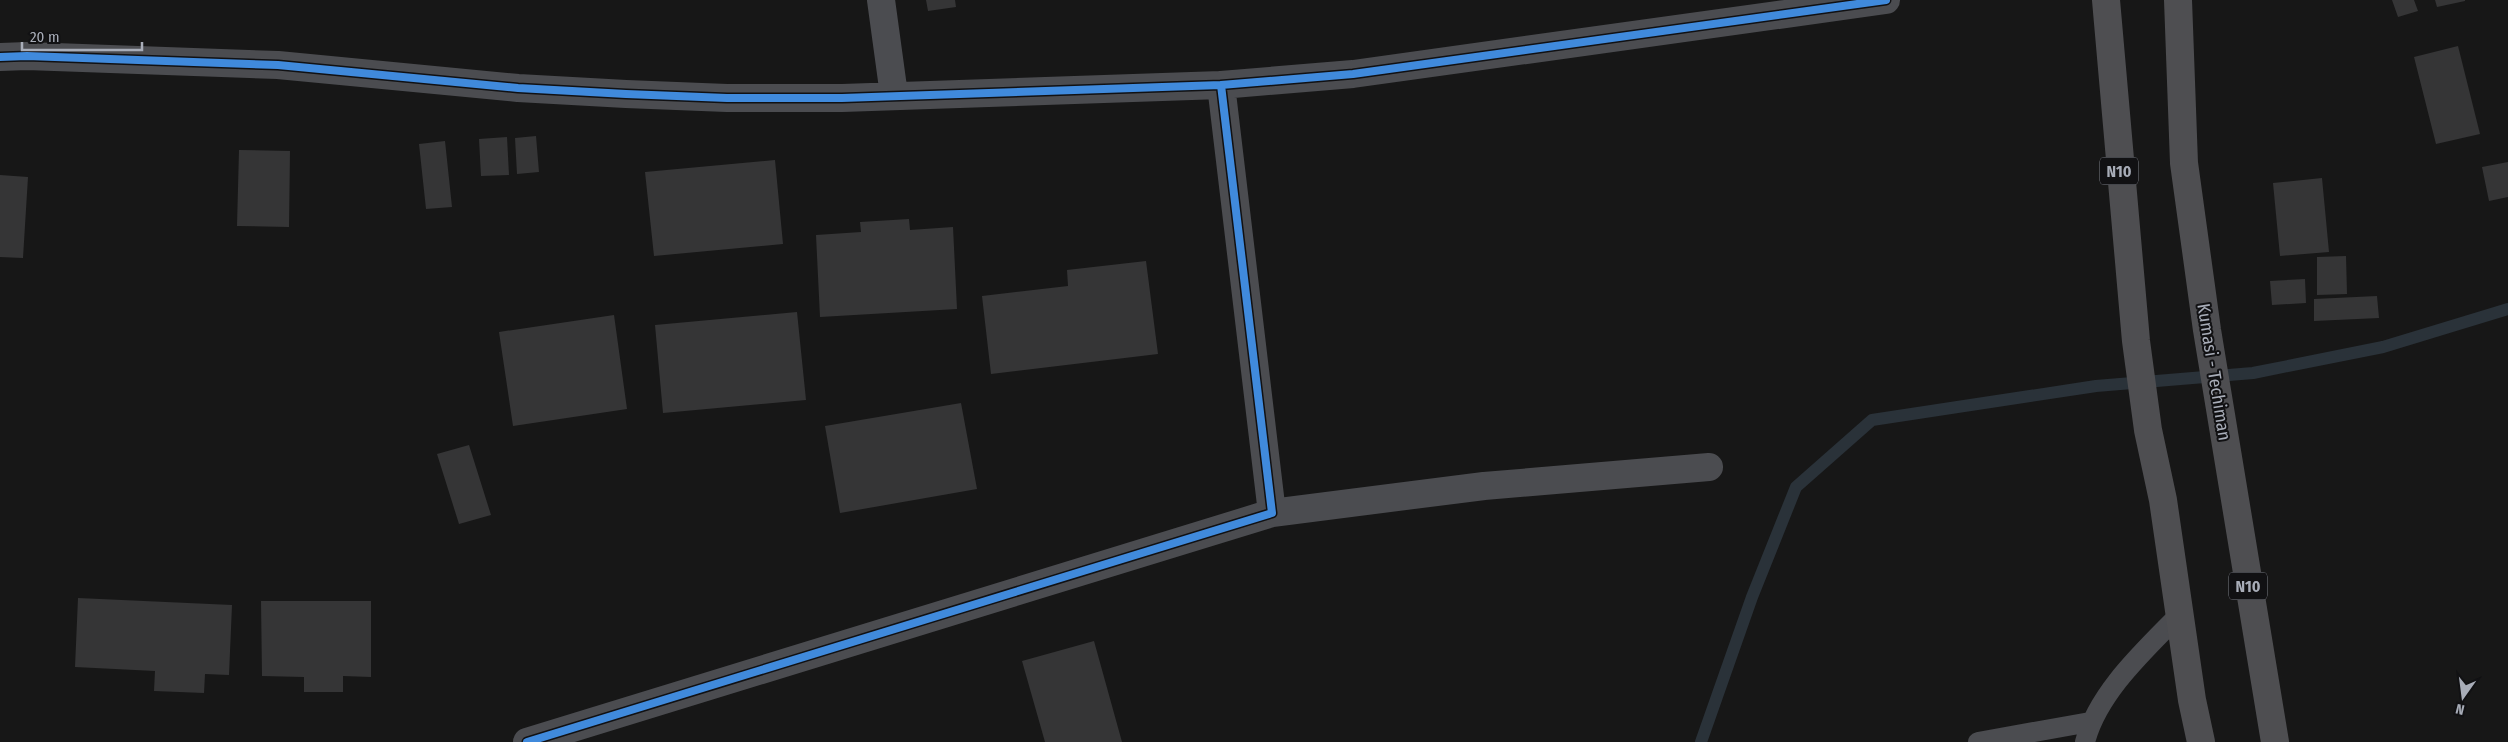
<svg xmlns="http://www.w3.org/2000/svg" width="2508" height="742" viewBox="0 0 2508 742" font-family="'Fira Sans Condensed',sans-serif">
	<rect width="100%" height="100%" fill="#171717"/>
	<g fill="none" stroke-linecap="round" stroke-linejoin="round">
		<!-- stream -->
		<path stroke="#2a3239" stroke-width="12" d="M1701,742L1752,597L1796,487L1872,420L2096,386L2253,373L2383,347L2508,309"/>
	</g>
	<!-- building -->
	<path fill="#353536" d="M926,0H955L956,7L928,11Z
		M2392,0H2414L2418,11L2398,17Z
		M2435,0H2465V1L2437,7Z
		M2458,46L2480,134L2436,144L2414,57Z
		M536,136L539,172L517,174L515,138Z
		M507,137L509,175L481,176L479,139Z
		M445,141L452,207L426,209L419,144Z
		M239,150L290,151L289,227L237,226Z
		M775,160L783,244L654,256L645,172Z
		M2508,162V197L2489,201L2482,167Z
		M0,175L28,177L23,258L0,257Z
		M2322,178L2329,252L2280,256L2273,183Z
		M909,219L910,230L953,227L957,309L820,317L816,235L861,232L860,222Z
		M2346,256L2347,294L2317,295V257Z
		M1146,261L1158,354L991,374L982,296L1068,286L1067,270Z
		M2305,279L2306,303L2272,305L2270,281Z
		M2377,296L2379,318L2314,321V299Z
		M797,312L806,400L663,413L655,325Z
		M614,315L627,409L513,426L499,332Z
		M961,403L977,489L840,513L825,426Z
		M469,445L491,515L459,524L437,454Z
		M78,598L232,605L229,675L205,674L204,693L154,691L155,671L75,667Z
		M261,601H371V677L343,676V692H304V677L262,676Z
		M1094,641L1122,742H1045L1022,661Z"/>
	<g fill="none" stroke-linecap="round" stroke-linejoin="round">
		<!-- lane -->
		<path stroke="#4b4c50" stroke-width="20" d="M1978,742L2090,722
			M2085,742C2098,692 2145,650 2180,614"/>
		<!-- street -->
		<path stroke="#4b4c50" stroke-width="28" d="M881,0L894,95
			M0,57L27,56L278,65L518,88L626,94L727,98H842L1221,85L1353,74L1886,0
			M1272,513L1484,486L1709,467
			M527,742L1272,513L1221,85"/>
		<!-- highway -->
		<path stroke="#4e4e51" stroke-width="28" d="M2106,0L2136,341L2148,430L2163,500L2192,700L2201,742
			M2178,0L2184,163L2207,330L2275,742"/>
		<!-- cycleway casing -->
		<g stroke="#111113" stroke-width="11">
			<path id="cycleway" d="M0,57L27,56L278,65L518,88L626,94L727,98H842L1221,85L1353,74L1886,0
				M527,742L1272,513L1221,85"/>
		</g>
		<!-- cycleway -->
		<use href="#cycleway" stroke="#408adc" stroke-width="8"/>
	</g>
	<g text-anchor="middle" dominant-baseline="central" stroke-width="4" stroke-linejoin="round" paint-order="stroke">
		<!-- shield labels -->
		<g fill="#111113" stroke="#7b7e86" stroke-width="1">
			<rect x="2100" y="157.5" width="38" height="27" rx="4"/>
			<rect x="2229" y="572.5" width="38" height="27" rx="4"/>
		</g>
		<g font-size="16" font-weight="bold" fill="#a8adb8">
			<text x="2119" y="171">N10</text>
			<text x="2248" y="586">N10</text>
		</g>
		<!-- street labels -->
		<g font-size="18" fill="#a8adb8" stroke="#111113">
			<text transform="translate(2214 372) rotate(81)">Kumasi - Techiman</text>
		</g>
	</g>
	<!-- north arrow -->
	<g transform="translate(2463 697) rotate(194)" stroke="#111113" stroke-width="4" paint-order="stroke">
	<path d="M0-4L9 19L0 12L-9 19Z" fill="#a8adb8"/>
	<text y="-8" font-size="14" font-weight="bold" text-anchor="middle" fill="#a8adb8">N</text>
	</g>
	<!-- scale -->
	<path d="M22 42v8h120v-8" fill="none" stroke="#a8adb8" stroke-width="2.5"/>
	<text x="30" y="42" font-size="15" fill="#a8adb8" stroke="#111113" stroke-width="4" paint-order="stroke">20 m</text>
</svg>
